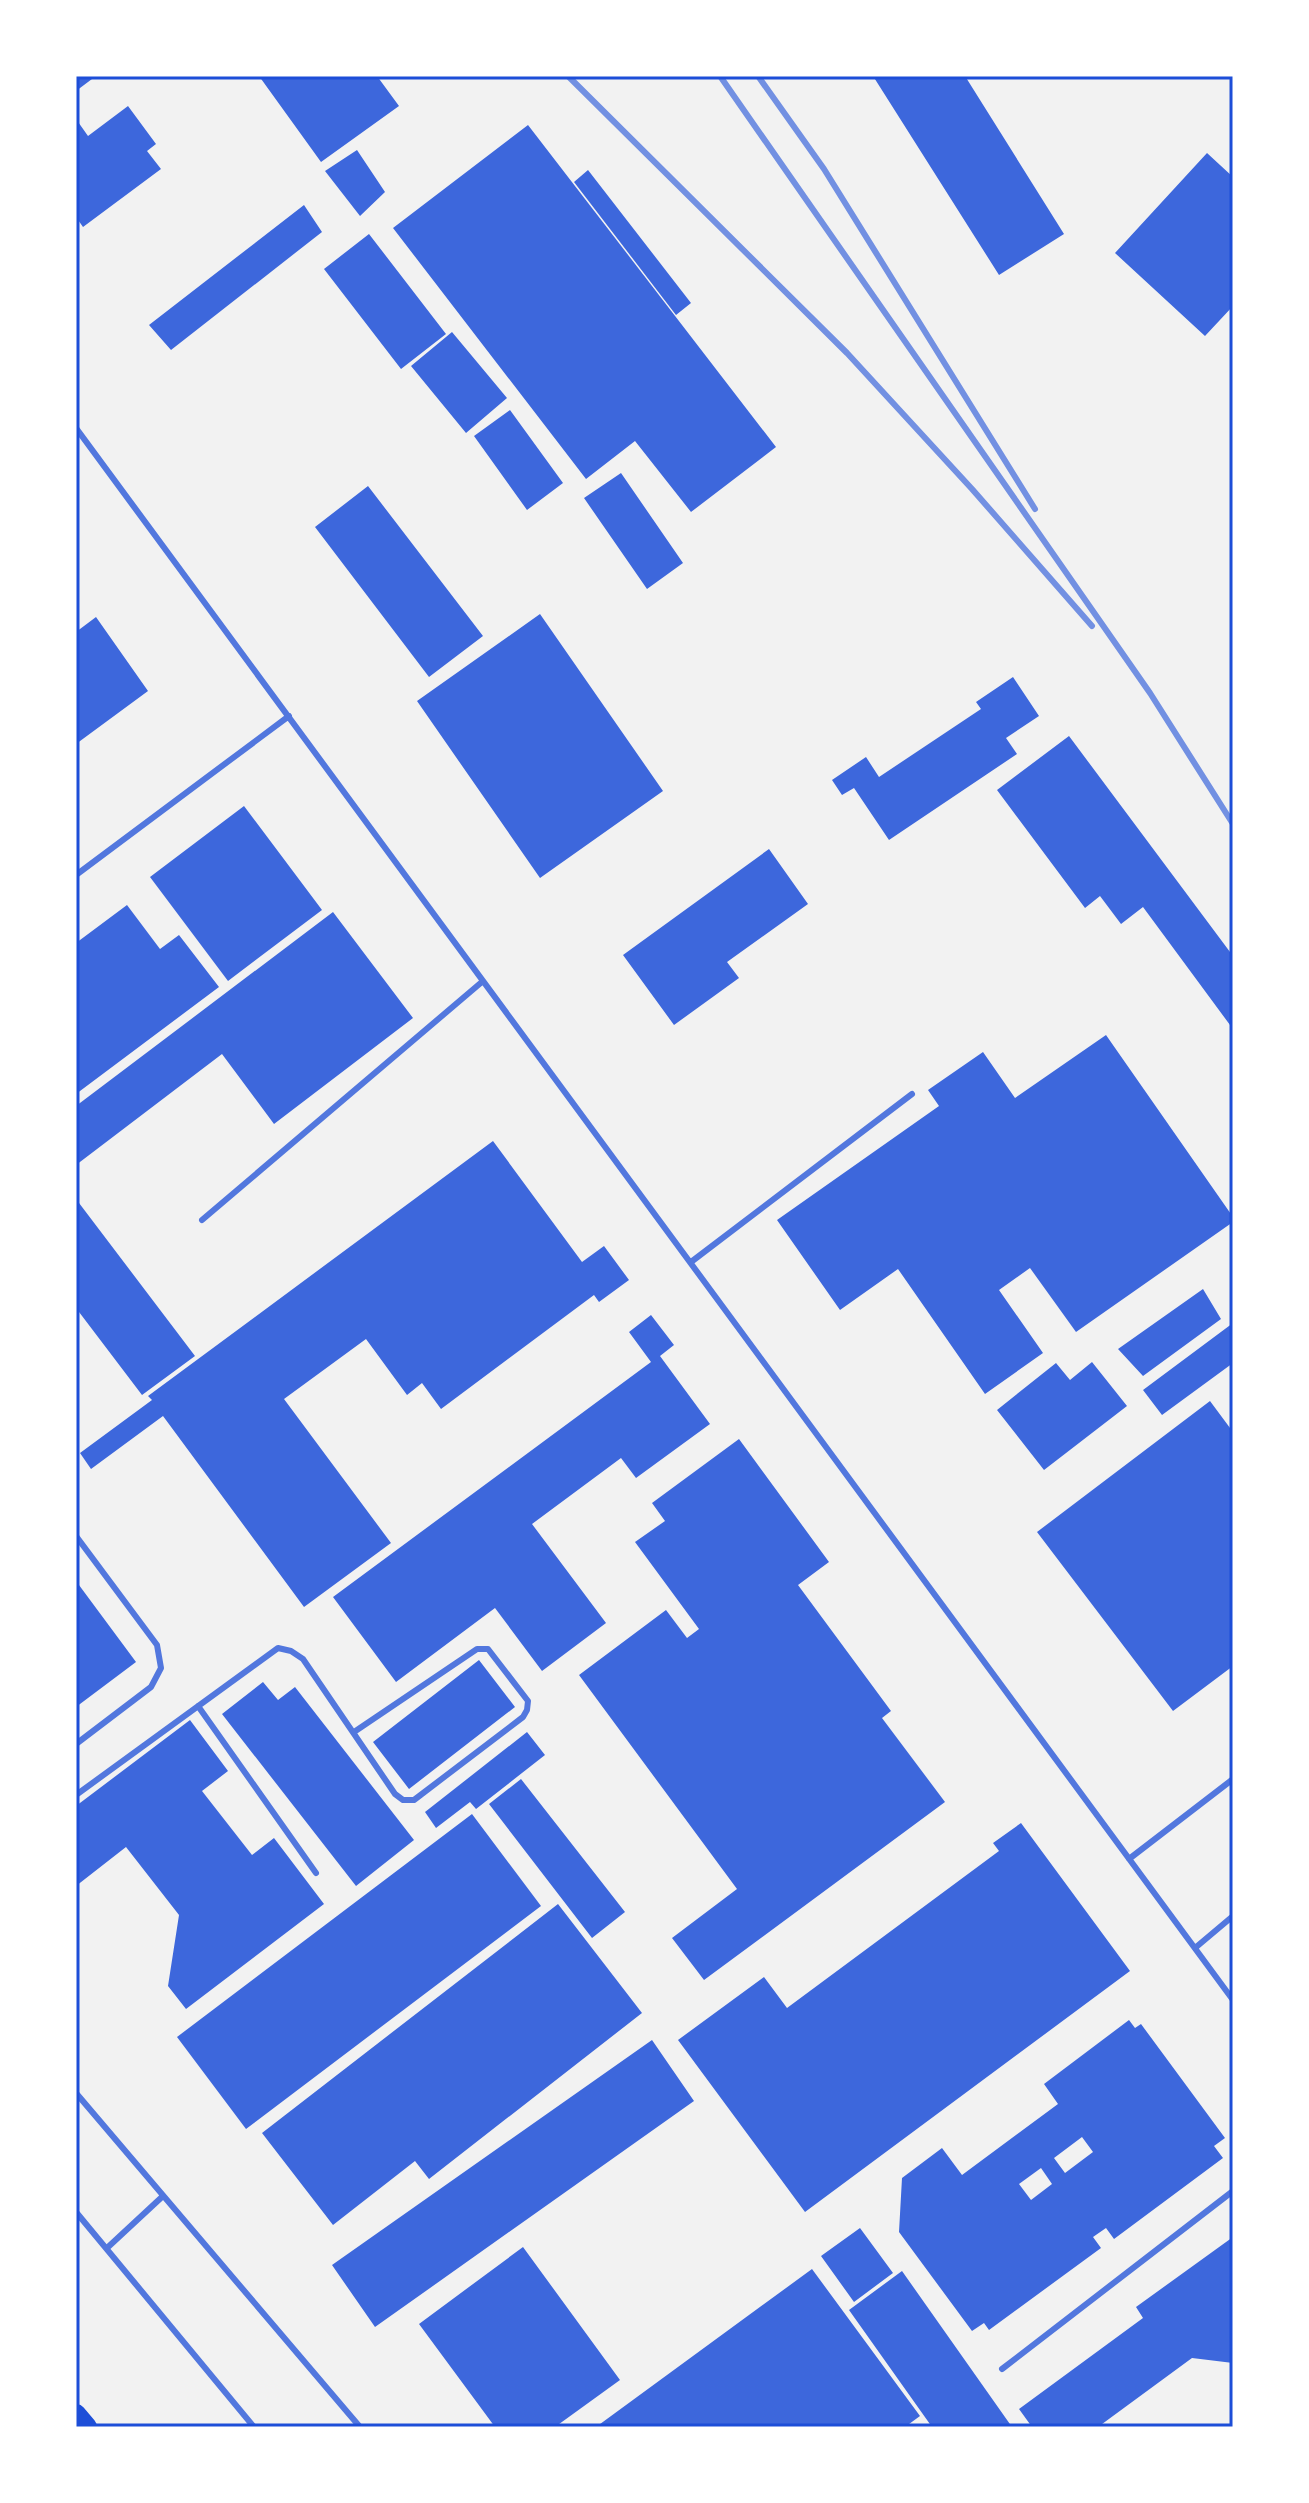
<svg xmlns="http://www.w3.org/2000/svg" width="1309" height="2503" viewBox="0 0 1309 2503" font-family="Arial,sans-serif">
	<rect width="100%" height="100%" fill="#f2f2f2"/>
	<!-- building -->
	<path fill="#3d67dc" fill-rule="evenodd" d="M76,76H96L76,91Z
		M259,76H377L399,106L321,162Z
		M873,76H965L1064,234L999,275Z
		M128,106L156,144L147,151L161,169L83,227L76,217V119L88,136Z
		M528,125L776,447L691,512L635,441L586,479L393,228Z
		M357,150L385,192L360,216L325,171Z
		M1207,153L1233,177V306L1205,336L1115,253Z
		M588,170L691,303L676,315L574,182Z
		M304,205L322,232L171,350L149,325Z
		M369,234L446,334L401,369L324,269Z
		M452,332L507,398L466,433L411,366Z
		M510,410L563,483L527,510L474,436Z
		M621,473L683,563L647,589L584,498Z
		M368,486L483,636L429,677L315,527Z
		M540,614L663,791L540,878L417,701Z
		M96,617L148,691L76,744V632Z
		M1013,677L1039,716L1006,738L1017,754L889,840L854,788L842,795L832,780L866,757L879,777L981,709L976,702Z
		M1069,736L1233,956V1023L1230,1025L1143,907L1121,924L1100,896L1085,908L997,790Z
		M244,806L322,910L228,981L150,877Z
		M769,849L808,904L727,962L739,978L674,1025L623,955Z
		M127,905L160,949L179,935L219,987L76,1094V943Z
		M333,912L413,1018L274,1124L222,1054L76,1165V1106Z
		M1106,1035L1233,1217V1222L1076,1332L1030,1268L999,1290L1043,1353L985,1394L898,1269L840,1310L777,1220L939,1106L928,1090L983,1052L1015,1098Z
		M493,1141L582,1262L604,1246L629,1280L599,1302L594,1295L441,1409L422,1383L407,1395L366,1339L284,1399L391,1543L304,1607L163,1416L91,1469L80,1453L152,1400L148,1396Z
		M76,1199L195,1356L142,1395L76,1308Z
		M1203,1289L1221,1319L1143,1376L1118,1349Z
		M651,1315L674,1345L660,1356L710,1424L636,1478L621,1458L532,1524L606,1623L542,1671L495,1608L396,1682L333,1597L651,1362L629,1332Z
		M1233,1323V1363L1162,1415L1143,1390Z
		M1092,1362L1127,1406L1044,1470L997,1410L1056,1363L1070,1380Z
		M1210,1401L1233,1432V1666L1173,1711L1037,1532Z
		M739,1439L829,1562L798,1585L891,1711L882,1718L945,1802L704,1980L672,1938L737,1889L579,1675L666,1610L687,1638L699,1629L635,1542L665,1521L652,1503Z
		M76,1581L136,1662L76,1707Z
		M479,1660L515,1707L409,1789L373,1742Z
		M263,1682L278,1700L295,1687L414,1840L356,1886L222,1714Z
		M190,1720L228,1771L202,1791L252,1855L274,1838L324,1904L186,2009L168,1986L179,1915L126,1847L76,1886V1806Z
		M527,1732L545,1755L476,1809L470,1802L436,1828L425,1812Z
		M521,1779L625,1912L592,1938L489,1804Z
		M472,1814L541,1906L246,2129L177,2037Z
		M1021,1823L1130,1971L805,2212L678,2040L764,1977L787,2008L999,1851L993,1843Z
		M558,1904L642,2013L429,2179L415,2161L333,2225L262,2133Z
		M1129,2020L1135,2028L1141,2024L1225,2138L1214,2146L1223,2158L1114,2239L1106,2228L1093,2237L1101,2248L989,2330L984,2323L972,2331L899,2232L902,2178L942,2148L962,2175L1058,2104L1044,2084ZM1082,2137L1093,2152L1065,2173L1054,2158ZM1041,2168L1052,2184L1031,2200L1019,2184Z
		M652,2040L694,2101L375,2327L332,2265Z
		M860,2228L893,2273L854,2302L821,2256Z
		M1233,2237V2363L1192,2358L1098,2427H1032L1019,2409L1143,2318L1136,2307Z
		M523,2247L620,2380L555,2427H495L419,2324Z
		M812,2269L920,2416L905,2427H596Z
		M902,2271L1012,2427H932L849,2310Z"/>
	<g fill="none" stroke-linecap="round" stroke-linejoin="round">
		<!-- service -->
		<path stroke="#5277de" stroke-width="6" d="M76,428L1233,2000
			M76,875L289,716
			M202,1220L483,981
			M691,1262L912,1094
			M76,1536L157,1645L161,1668L151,1687L76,1744
			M198,1706L316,1873
			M76,1795L278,1648L291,1651L303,1659L395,1794L403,1800H414L523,1717L527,1710L528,1701L488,1649H477L354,1732
			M1129,1859L1233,1779
			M1195,1948L1233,1916
			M76,2093L360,2427
			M76,2212L254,2427
			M107,2248L163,2196
			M1002,2369L1233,2191"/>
		<!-- primary -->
		<path stroke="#1d4ed8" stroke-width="20" d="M76,2414L87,2427"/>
		<!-- rail -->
		<path stroke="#7290e2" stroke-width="6" d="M568,76L847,353L972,489L1092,626
			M720,76L1150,693L1233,824
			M758,76L824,169L1035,509"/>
	</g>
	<!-- border -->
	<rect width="1309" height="2503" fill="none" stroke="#ffffff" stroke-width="156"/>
	<rect x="78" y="78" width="1153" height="2347" fill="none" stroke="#1d4ed8" stroke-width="3"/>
</svg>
